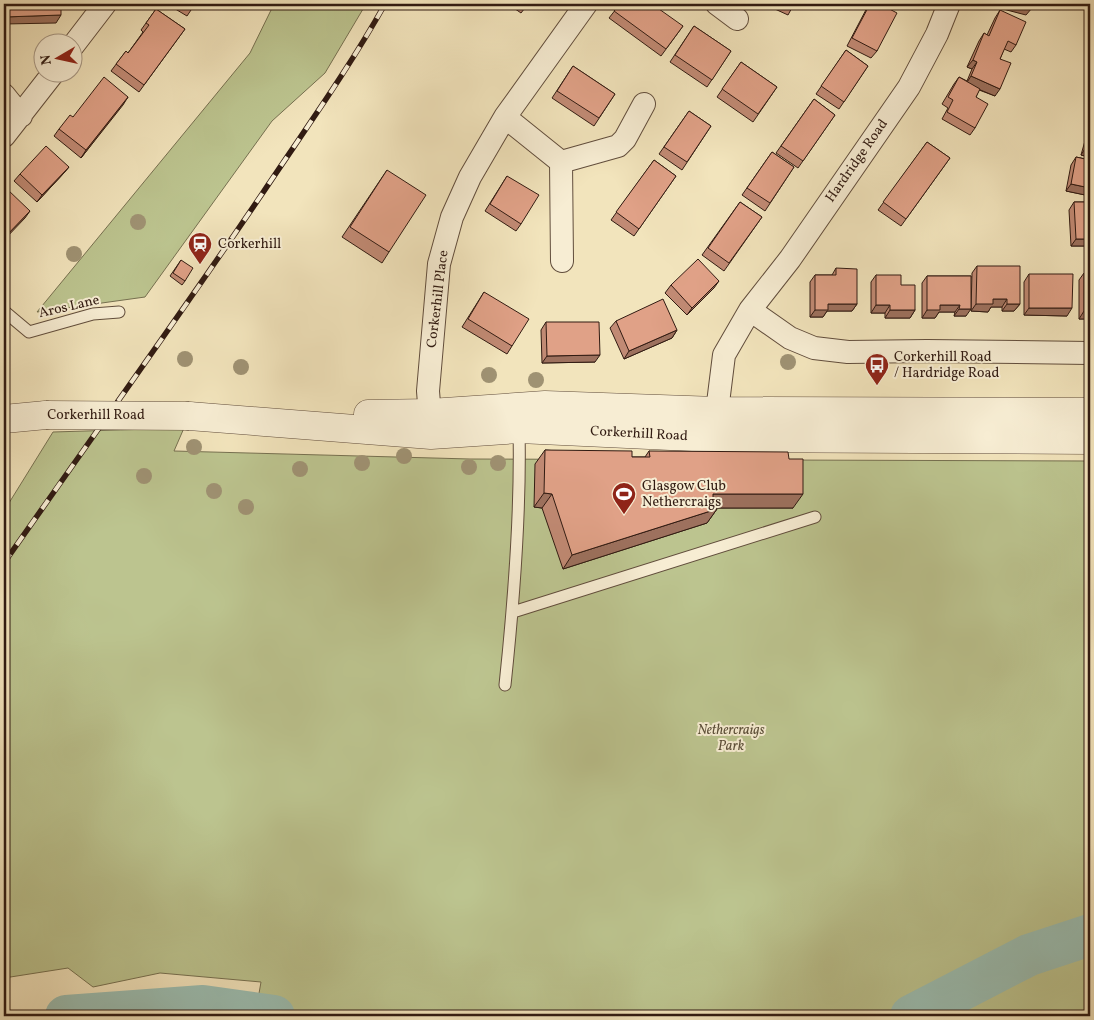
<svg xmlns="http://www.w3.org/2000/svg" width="1094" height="1020" viewBox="0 0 1094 1020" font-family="Vollkorn,serif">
	<rect width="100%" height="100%" fill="#f2e4bc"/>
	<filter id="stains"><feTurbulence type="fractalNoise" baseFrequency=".004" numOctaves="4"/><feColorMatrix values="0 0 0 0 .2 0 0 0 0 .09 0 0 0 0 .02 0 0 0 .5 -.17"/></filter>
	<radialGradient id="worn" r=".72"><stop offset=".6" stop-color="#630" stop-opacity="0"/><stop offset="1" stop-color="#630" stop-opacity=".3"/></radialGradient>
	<!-- green -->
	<path fill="#bcc48f" stroke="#767050" d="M274,4H366L325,73L272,121L145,297L37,312L250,53Z
		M184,428L174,451L470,459L1090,461V1016H255L261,982L160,973L93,987L68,968L4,978V511L53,432Z"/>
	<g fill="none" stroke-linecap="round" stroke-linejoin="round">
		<!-- river -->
		<path stroke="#9bbeb2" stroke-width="42" d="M66,1016L203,1006L274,1016
			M911,1016L1029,955L1090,935"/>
		<!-- service casing -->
		<g stroke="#614d3c" stroke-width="13">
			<path id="service" d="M4,311L29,332L93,314L119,312
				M513,612L815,517
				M505,685C514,600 521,514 519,429"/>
		</g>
		<!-- minor casing -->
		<g stroke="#614d3c" stroke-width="24">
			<path id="minor" d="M717,4L737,19
				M72,47L105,4
				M4,95L21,116
				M505,117L561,162L562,261
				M4,136L54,72
				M561,162L618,146L625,139L644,104
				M750,310L790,338L814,348L848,352L927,351L1090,353
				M715,427L724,355L750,310L790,259L909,87L937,34L949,4
				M431,429L428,391L439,264L452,217L470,177L505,117L586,4"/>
		</g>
		<!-- tertiary casing -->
		<g stroke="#614d3c" stroke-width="29">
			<path id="tertiary" d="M368,414L430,413L545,405L717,411L1090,412
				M189,416L431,435L519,429L714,438L1090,440
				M4,419L46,415"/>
		</g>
		<!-- service -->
		<use href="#service" stroke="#f7edd3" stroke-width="11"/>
		<!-- minor -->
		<use href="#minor" stroke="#f7edd3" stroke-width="22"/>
		<!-- tertiary -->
		<use href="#tertiary" stroke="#f7edd3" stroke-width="28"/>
		<!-- rail casing -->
		<g stroke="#311b12" stroke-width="5.5">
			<path id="rail" d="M4,563C90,440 178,318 262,194C304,131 348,70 385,4"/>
		</g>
		<!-- rail -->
		<use href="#rail" stroke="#f7edd3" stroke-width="4" stroke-dasharray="11" stroke-linecap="butt"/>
		<!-- tertiary-bridge casing -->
		<g stroke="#614d3c" stroke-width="29" stroke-linecap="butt">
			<path id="tertiary-bridge" d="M46,415L189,416"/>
		</g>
		<!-- tertiary-bridge -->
		<use href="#tertiary-bridge" stroke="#f7edd3" stroke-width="28"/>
	</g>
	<!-- trees -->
	<g fill="#9f9273">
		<circle cx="138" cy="222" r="8"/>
		<circle cx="74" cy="254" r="8"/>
		<circle cx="185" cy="359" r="8"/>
		<circle cx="788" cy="362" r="8"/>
		<circle cx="241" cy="367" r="8"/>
		<circle cx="489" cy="375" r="8"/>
		<circle cx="536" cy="380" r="8"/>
		<circle cx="194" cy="447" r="8"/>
		<circle cx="404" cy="456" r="8"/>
		<circle cx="362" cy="463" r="8"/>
		<circle cx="498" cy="463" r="8"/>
		<circle cx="469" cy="467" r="8"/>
		<circle cx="300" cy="469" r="8"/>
		<circle cx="144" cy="476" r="8"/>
		<circle cx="214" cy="491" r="8"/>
		<circle cx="246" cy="507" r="8"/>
	</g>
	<!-- wall -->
	<path fill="#c18a74" stroke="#311b12" d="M167,4H195L187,16Z
		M508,4H528L521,13Z
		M620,4L683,26L661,56L609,18Z
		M764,4H794L788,15Z
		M869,4H880L877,51L871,58L847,46Z
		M156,9L185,29L139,92L111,71L126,51L128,53L143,32L141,30Z
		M1000,10L1016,45L1011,52L1004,49L1000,59L995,96L979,90L976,97L975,128L970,135L942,119L948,108L942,104L954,84L959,77L967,81L972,69L967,67L979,41L984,33L987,35L995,18Z
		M694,26L731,51L707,87L670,62Z
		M846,50L868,66L839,109L816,94Z
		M741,62L777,87L753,122L717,97Z
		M573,66L615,94L594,126L552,98Z
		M128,97L81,158L54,136L59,129L73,117Z
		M814,99L835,115L798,168L776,153Z
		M689,111L711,126L682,170L659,154Z
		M1090,123V157L1081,155Z
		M927,142L950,158L901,226L878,210Z
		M772,152L794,167L765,211L742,195Z
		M1076,157L1090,160V196L1066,191L1071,165Z
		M654,160L676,176L634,236L611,220Z
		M69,167L63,174L37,202L14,181L20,174Z
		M387,170L389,252L382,263L342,237Z
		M507,176L521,224L516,231L485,211Z
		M740,202L762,217L724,271L702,255Z
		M1074,202H1090V246H1071L1069,210Z
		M181,260L185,281L182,285L170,276Z
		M977,266L1020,304L1014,311H1002V307H991L988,312L971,311L972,273Z
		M836,268L857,304L852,311H827L823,317H810V282L815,275H832Z
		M1084,273H1090V319H1079V280Z
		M1029,274L1067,316L1024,315V282Z
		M876,275L901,285L915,310L910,318H885V313H871V282Z
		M927,276H971L966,316H954L955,312H939L935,318H922V283Z
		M671,285L714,288L687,315L665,293Z
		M484,292L512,346L507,354L462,327Z
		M616,321L677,330L672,338L624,359L610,328Z
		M546,322L595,362L542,363L541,330Z
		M545,450L632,457H645L649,451L793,508H715L717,509L707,523L563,569L542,508L534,507L535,464Z"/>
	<!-- shaded-wall -->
	<path fill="#9d715e" stroke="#311b12" d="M1002,4H1015L1032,8L1026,15L999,8Z
		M61,15L56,23L4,24V17Z
		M973,60L977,62L972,69L967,67Z
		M971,76L1000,89L995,96L966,84Z
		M128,97L123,105L81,158L86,150Z
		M1086,147L1090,148V157L1081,155Z
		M69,167L63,174L37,202L42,195Z
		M1071,184L1090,188V196L1066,191Z
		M30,211L25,218L4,240V238Z
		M1076,239H1090V246H1071Z
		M719,281L714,288L687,315L692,308Z
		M993,299H1007L1002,307H991L988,312L971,311L976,304Z
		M828,304H857L852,311H827L823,317H810L815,310Z
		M1007,304H1020L1014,311H1002Z
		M876,305H890L885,313H871Z
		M940,305H960L955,312H939L935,318H922L927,310Z
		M1029,308H1072L1067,316L1024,315Z
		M959,309H971L966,316H954Z
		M890,310H915L910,318H885Z
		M1084,311H1090V319H1079Z
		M677,330L672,338L624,359L629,351Z
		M600,355L595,362L542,363L547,356Z
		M544,493L552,494L542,508L534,507Z
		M713,494H803L793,508H704Z
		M717,509L707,523L563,569L572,555Z"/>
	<!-- building -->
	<path fill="#e0a187" stroke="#311b12" d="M4,4H61V15L4,17Z
		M185,4H195L192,8Z
		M620,4H652L683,26L666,49L614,11Z
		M784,4H794L793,8Z
		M870,4H880L897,13L877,51L852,38Z
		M1015,4H1033L1032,8Z
		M156,9L185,29L144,85L116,64L126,51L128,53L149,25L146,23Z
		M1000,10L1026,22L1016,45L1008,41L1000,59L1011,63L1000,89L971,76L977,62L973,60L984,33L989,36Z
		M694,26L731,51L712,80L675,55Z
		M846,50L868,66L844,102L821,86Z
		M741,62L777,87L758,114L722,89Z
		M573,66L615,94L599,118L557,91Z
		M104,77L128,97L86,150L59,129L70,115L73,117Z
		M959,77L980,89L976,97L988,104L975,128L947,112L953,100L948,97Z
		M814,99L835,115L803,161L781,146Z
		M689,111L711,126L687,162L664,147Z
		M1090,134V148L1086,147Z
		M927,142L950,158L906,219L883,202Z
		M46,146L69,167L42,195L20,174Z
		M772,152L794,167L770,203L747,188Z
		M1076,157L1090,160V188L1071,184Z
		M654,160L676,176L639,229L616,212Z
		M387,170L426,195L389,252L350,227Z
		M507,176L539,195L521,224L490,204Z
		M7,189L30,211L4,238V193Z
		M740,202L762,217L729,263L708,248Z
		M1074,202H1090V239H1076Z
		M698,259L719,281L692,308L671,285Z
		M181,260L193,268L185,281L173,273Z
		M977,266H1020V304H1007V299H993V304H976Z
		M836,268L857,269V304H828V310H815V275H836Z
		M1084,273H1090V311H1084Z
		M1029,274H1073L1072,308H1029Z
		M876,275H901V285H915V310H890V305H876Z
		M927,276H971V309H959L960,305H940V310H927Z
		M484,292L529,319L512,346L468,319Z
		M663,299L677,330L629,351L616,321Z
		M546,322H599L600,355L547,356Z
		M545,450L632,451V457H650L649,451L788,452L789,459H803V494H713V508L717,509L572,555L552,494L544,493Z"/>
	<!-- icons -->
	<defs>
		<g id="station-pin" transform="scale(1.25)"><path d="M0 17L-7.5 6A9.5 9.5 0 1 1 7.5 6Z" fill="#8f2418" stroke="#f7edd3"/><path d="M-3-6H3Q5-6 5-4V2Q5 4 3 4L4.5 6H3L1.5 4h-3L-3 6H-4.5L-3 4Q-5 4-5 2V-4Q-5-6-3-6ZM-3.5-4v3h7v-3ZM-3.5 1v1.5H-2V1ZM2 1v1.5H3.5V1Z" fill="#fff"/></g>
		<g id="bus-pin" transform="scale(1.25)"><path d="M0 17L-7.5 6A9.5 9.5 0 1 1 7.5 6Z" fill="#8f2418" stroke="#f7edd3"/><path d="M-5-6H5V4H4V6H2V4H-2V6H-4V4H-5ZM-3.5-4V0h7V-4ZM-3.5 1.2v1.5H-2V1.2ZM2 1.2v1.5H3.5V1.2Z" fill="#fff"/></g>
		<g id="stadium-pin" transform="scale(1.25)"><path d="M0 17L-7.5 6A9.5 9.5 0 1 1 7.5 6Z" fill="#8f2418" stroke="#f7edd3"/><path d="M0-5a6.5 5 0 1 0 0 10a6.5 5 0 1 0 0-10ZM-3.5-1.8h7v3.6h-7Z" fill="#fff"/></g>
	</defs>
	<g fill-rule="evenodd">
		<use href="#station-pin" x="200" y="244"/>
		<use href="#bus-pin" x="877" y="365"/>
		<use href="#stadium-pin" x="624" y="494"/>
	</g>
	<g text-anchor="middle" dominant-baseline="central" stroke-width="4" stroke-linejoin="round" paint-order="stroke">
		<!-- street labels -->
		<g font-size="14" fill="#311b12" stroke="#f7edd3">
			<text transform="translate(857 161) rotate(-55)">Hardridge Road</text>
			<text transform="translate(438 299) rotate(-83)">Corkerhill Place</text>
			<text transform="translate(69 307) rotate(-13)">Aros Lane</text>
			<text x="96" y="415">Corkerhill Road</text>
			<text transform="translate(639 434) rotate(3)">Corkerhill Road</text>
		</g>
		<!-- poi labels -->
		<g font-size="14" fill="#311b12" stroke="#f7edd3" text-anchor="start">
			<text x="218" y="244">Corkerhill</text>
			<text x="894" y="357">Corkerhill Road<tspan x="894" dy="16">/ Hardridge Road</tspan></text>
			<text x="642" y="486">Glasgow Club<tspan x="642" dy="16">Nethercraigs</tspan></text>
		</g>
		<!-- park labels -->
		<g font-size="14" font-style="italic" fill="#5b4e38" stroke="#f7edd3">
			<text x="731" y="730">Nethercraigs<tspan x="731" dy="16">Park</tspan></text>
		</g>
	</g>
	<!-- margin -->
	<rect width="1094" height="1020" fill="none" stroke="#f2e4bc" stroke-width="20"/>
	<rect x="5" y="5" width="1084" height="1010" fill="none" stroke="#311b12" stroke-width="2.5"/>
	<rect x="10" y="10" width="1074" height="1000" fill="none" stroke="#311b12"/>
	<!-- north arrow -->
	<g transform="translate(58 58) rotate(261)"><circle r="24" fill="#f7edd3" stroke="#a89986"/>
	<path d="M0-4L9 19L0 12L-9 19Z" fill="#8f2418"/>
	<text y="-8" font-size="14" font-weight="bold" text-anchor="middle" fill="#311b12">N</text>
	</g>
	<rect width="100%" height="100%" filter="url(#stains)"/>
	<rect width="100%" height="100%" fill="url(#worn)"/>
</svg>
